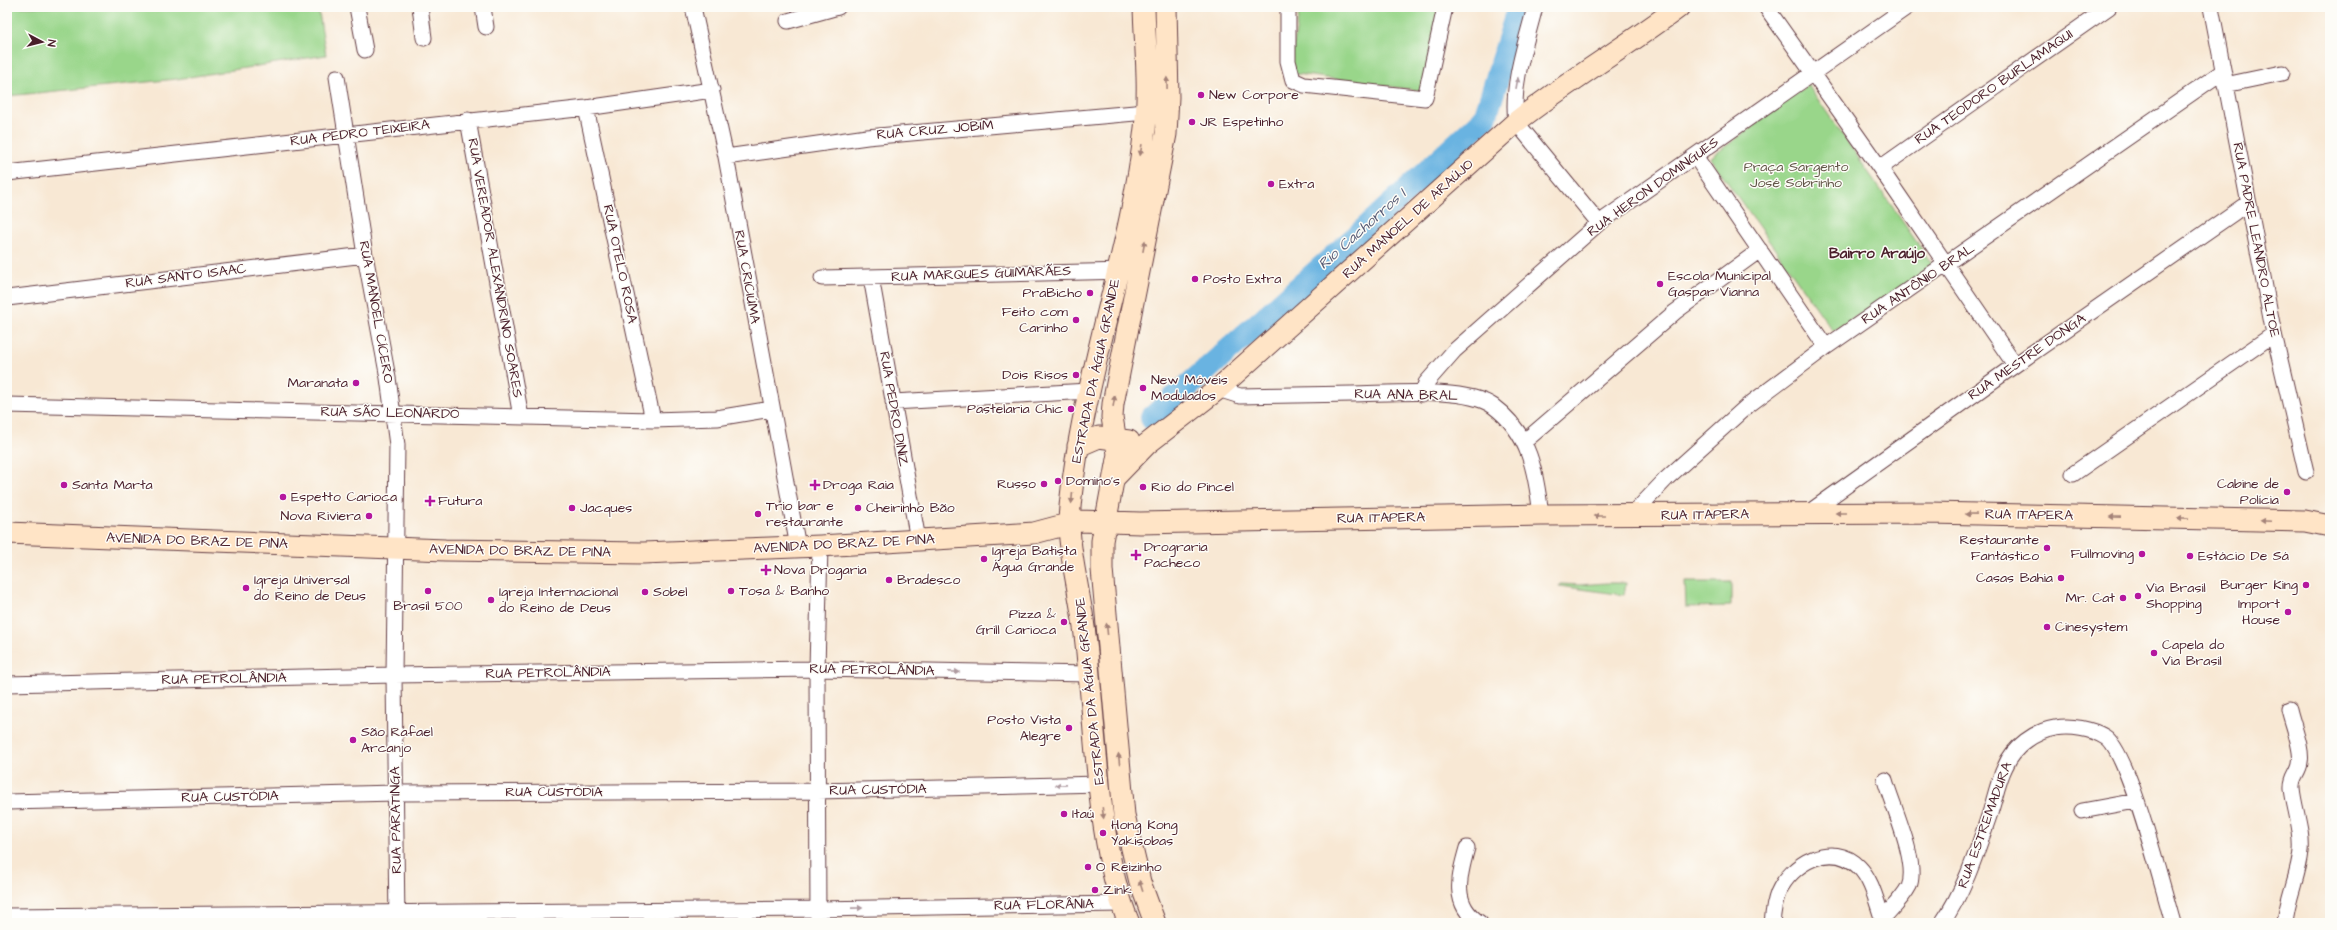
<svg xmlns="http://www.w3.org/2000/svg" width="2337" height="930" viewBox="0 0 2337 930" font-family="'Architects Daughter',sans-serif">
	<rect width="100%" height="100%" fill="#fdfcf7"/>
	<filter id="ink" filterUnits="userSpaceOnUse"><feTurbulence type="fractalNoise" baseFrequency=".025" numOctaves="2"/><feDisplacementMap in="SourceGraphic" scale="8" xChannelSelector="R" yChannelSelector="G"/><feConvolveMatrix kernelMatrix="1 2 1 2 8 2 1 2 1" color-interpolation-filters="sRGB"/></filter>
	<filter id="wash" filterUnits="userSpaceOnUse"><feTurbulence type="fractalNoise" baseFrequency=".012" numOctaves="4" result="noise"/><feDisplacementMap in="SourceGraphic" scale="16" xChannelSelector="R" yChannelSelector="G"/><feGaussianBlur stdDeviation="0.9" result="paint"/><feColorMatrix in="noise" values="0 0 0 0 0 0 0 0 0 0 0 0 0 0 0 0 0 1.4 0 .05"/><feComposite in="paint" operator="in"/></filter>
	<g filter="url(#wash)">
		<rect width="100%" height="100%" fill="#f8e8d4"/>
		<!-- green -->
		<path fill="#99d68a" stroke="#727a5a" d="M7,7H318L326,55L177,79L7,96Z
			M1300,7H1441L1423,91L1289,73Z
			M1808,85L1934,267L1833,331L1710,158Z
			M1685,582H1731V606L1686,607Z
			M1606,583H1626L1624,595L1559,586L1560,584L1579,585Z"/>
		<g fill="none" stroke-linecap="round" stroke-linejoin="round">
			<!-- river -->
			<path stroke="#69b3e1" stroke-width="24" d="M1152,418L1365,229L1485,118L1519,7"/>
		</g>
	</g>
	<g filter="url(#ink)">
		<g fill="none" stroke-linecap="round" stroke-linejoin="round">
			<!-- street casing -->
			<g stroke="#643d44" stroke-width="17">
				<path id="street" d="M357,7L365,50
					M420,7L424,38
					M483,7L486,27
					M693,7L726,157L798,547
					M1288,7V61L1293,80L1304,85L1425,98L1445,7
					M1535,7C1526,43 1511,84 1516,122L1599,223
					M1766,7L1880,168L2015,365
					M2211,7L2274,334L2306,472
					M788,21L838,7
					M337,77L365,255L388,378L397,445L394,675L397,923
					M2225,85L2282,73
					M586,108L653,420
					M468,120L521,417
					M1695,156L1826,347
					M726,157L867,137L1146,112
					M1880,168L2109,7
					M7,173L586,108L712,90
					M871,277L918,540
					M822,278L1127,271
					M7,298L365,255
					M1218,389L1240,396C1277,395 1315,395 1352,394C1386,394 1465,386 1493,406C1530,433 1536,473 1541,515
					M1422,394L1426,383L1454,351L1599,223L1907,7
					M893,402L1089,391
					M7,405L653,420L717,418L771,409
					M1525,441L1675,312L1760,250
					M2073,474L2274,334
					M1808,513L2015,365L2248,203
					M1631,516L1666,479L1746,407L1826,347L2222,72
					M7,684L394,675L817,669L1089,674
					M7,802L396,793L818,791L1100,784
					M2082,811L2136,801
					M1467,848C1459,876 1451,905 1480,923
					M7,916L818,909L1121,904
					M1882,919C1891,909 1903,898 1909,886C1919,863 1892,805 1885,780
					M818,923L817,669L820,546
					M1772,923C1773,913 1774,903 1778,893C1791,863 1832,840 1859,867C1873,881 1877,905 1884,923
					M1942,923C1965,890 1977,851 1990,813C1995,798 1998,781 2005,767C2013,747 2035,731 2055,728C2071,725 2092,729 2105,737C2129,751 2163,890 2173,923
					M2285,923C2287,898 2299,875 2301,851C2303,830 2294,809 2292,788C2291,777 2299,772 2300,763C2303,749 2292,723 2289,709"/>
			</g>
			<!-- secondary casing -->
			<g stroke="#643d44" stroke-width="23">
				<path id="secondary" d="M1078,446L1099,437L1129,441
					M1114,478L1147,444L1218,389L1516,122C1568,81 1626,47 1679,7
					M7,533L445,550L643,553L820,546L1034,533L1079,521L1140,523L1541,515L1930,513L2305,521L2330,526
					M1129,923C1099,852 1097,752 1089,675C1087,649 1084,622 1079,596C1075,572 1069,547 1069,522C1070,498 1074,472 1078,448C1096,340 1133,237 1145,128C1150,88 1145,47 1144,7
					M1155,923L1140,882L1124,815L1102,569V541L1118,454L1112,417L1113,404L1166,134L1168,97L1166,7"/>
			</g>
			<!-- street -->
			<use href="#street" stroke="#fff" stroke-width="15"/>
			<!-- secondary -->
			<use href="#secondary" stroke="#ffe4c6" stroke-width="21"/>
		</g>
		<!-- one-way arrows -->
		<defs><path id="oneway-solid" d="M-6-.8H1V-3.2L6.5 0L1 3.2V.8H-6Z"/></defs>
		<g fill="#a48278">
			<use href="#oneway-solid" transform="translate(1167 83) rotate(-91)"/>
			<use href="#oneway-solid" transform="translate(1141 150) rotate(99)"/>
			<use href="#oneway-solid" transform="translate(1144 246) rotate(-79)"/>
			<use href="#oneway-solid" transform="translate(1114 401) rotate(-81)"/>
			<use href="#oneway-solid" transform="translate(1072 498) rotate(95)"/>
			<use href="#oneway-solid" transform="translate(1841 513) rotate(-180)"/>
			<use href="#oneway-solid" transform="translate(1971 514) rotate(-179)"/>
			<use href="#oneway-solid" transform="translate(1599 516) rotate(-180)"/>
			<use href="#oneway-solid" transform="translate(2115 517) rotate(-179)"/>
			<use href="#oneway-solid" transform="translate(2183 518) rotate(-179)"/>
			<use href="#oneway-solid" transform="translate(2266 521) rotate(-178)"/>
			<use href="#oneway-solid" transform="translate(1107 629) rotate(-96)"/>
			<use href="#oneway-solid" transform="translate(1119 759) rotate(-96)"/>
			<use href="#oneway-solid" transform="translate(1103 813) rotate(83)"/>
			<use href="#oneway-solid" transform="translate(1141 886) rotate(-108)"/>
		</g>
		<g fill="#ae9aa0">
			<use href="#oneway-solid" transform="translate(1517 83) rotate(-80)"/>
			<use href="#oneway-solid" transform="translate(954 672) rotate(1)"/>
			<use href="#oneway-solid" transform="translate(1061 785) rotate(179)"/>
			<use href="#oneway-solid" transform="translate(857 908) rotate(-1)"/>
		</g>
	</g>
	<!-- markers -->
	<g fill="#b5179e" stroke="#fdfcf7" stroke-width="1.5">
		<circle cx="1201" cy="95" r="4"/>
		<circle cx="1192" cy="122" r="4"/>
		<circle cx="1271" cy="184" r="4"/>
		<circle cx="1195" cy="279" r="4"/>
		<circle cx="1660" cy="284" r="4"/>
		<circle cx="1090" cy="293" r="4"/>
		<circle cx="1076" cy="320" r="4"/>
		<circle cx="1076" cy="375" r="4"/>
		<circle cx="356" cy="383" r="4"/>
		<circle cx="1143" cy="388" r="4"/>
		<circle cx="1071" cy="409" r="4"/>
		<circle cx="1058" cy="481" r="4"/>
		<circle cx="1044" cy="484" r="4"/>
		<circle cx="64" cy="485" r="4"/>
		<path d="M813 479h4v4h4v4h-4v4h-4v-4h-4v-4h4z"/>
		<circle cx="1143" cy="487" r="4"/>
		<circle cx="2287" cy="492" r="4"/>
		<circle cx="283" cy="497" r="4"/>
		<path d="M428 495h4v4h4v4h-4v4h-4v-4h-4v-4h4z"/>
		<circle cx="572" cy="508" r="4"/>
		<circle cx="858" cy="508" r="4"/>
		<circle cx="758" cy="514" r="4"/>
		<circle cx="369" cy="516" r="4"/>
		<circle cx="2047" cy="548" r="4"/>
		<circle cx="2142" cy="554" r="4"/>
		<path d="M1134 549h4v4h4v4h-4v4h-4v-4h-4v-4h4z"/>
		<circle cx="2190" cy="556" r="4"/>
		<circle cx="984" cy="559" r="4"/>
		<path d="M764 564h4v4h4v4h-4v4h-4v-4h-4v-4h4z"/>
		<circle cx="2061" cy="578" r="4"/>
		<circle cx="889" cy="580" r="4"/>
		<circle cx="2306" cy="585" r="4"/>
		<circle cx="246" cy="588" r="4"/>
		<circle cx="428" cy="591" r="4"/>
		<circle cx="731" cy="591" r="4"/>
		<circle cx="645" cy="592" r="4"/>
		<circle cx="2138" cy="596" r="4"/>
		<circle cx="2123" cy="598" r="4"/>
		<circle cx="491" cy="600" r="4"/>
		<circle cx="2288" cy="612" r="4"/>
		<circle cx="1064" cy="622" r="4"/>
		<circle cx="2047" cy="627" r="4"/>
		<circle cx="2154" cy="653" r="4"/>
		<circle cx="1069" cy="728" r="4"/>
		<circle cx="353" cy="740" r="4"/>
		<circle cx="1064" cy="814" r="4"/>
		<circle cx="1103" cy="833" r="4"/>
		<circle cx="1088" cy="867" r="4"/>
		<circle cx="1095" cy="890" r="4"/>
	</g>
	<g text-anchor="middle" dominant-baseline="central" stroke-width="3" stroke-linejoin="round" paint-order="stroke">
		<!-- street labels -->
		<g font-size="14" fill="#4a1f2b" stroke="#fdfcf7">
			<text transform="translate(1994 87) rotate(-35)">RUA TEODORO BURLAMAQUI</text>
			<text transform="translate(935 130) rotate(-5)">RUA CRUZ JOBIM</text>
			<text transform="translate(360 133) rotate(-7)">RUA PEDRO TEIXEIRA</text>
			<text transform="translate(1653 187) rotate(-36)">RUA HERON DOMINGUES</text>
			<text transform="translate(1408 219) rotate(-42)">RUA MANOEL DE ARAÚJO</text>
			<text transform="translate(2256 240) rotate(79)">RUA PADRE LEANDRO ALTOE</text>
			<text transform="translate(620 264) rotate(78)">RUA OTELO ROSA</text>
			<text transform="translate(495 268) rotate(80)">RUA VEREADOR ALEXANDRINO SOARES</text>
			<text transform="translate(981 274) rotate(-2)">RUA MARQUES GUIMARÃES</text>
			<text transform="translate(186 276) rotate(-7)">RUA SANTO ISAAC</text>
			<text transform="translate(747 277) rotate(80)">RUA CRICIÚMA</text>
			<text transform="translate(1918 284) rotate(-34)">RUA ANTÔNIO BRAL</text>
			<text transform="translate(376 312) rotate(80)">RUA MANOEL CÍCERO</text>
			<text transform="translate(2027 357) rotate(-35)">RUA MESTRE DONGA</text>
			<text transform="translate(1096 371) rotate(-78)">ESTRADA DA ÁGUA GRANDE</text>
			<text transform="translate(1406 395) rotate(1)">RUA ANA BRAL</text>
			<text transform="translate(894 409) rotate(80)">RUA PEDRO DINIZ</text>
			<text transform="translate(390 413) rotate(1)">RUA SÃO LEONARDO</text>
			<text transform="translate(1705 515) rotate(-1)">RUA ITAPERA</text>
			<text transform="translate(2029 515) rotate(1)">RUA ITAPERA</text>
			<text transform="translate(1381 518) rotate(-1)">RUA ITAPERA</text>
			<text transform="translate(197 541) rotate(2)">AVENIDA DO BRAZ DE PINA</text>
			<text transform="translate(844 544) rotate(-3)">AVENIDA DO BRAZ DE PINA</text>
			<text transform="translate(520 551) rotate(1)">AVENIDA DO BRAZ DE PINA</text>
			<text transform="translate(872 670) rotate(1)">RUA PETROLÂNDIA</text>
			<text transform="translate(548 673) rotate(-1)">RUA PETROLÂNDIA</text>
			<text transform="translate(224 679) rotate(-1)">RUA PETROLÂNDIA</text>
			<text transform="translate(1090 691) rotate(-96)">ESTRADA DA ÁGUA GRANDE</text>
			<text transform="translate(878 790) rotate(-1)">RUA CUSTÓDIA</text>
			<text x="554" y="792">RUA CUSTÓDIA</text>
			<text transform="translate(230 797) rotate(-1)">RUA CUSTÓDIA</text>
			<text transform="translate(396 820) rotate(-91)">RUA PARATINGA</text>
			<text transform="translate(1985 825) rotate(-70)">RUA ESTREMADURA</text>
			<text transform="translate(1044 905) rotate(-1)">RUA FLORÂNIA</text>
		</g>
		<!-- poi labels -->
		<g font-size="14" fill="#4a1f2b" stroke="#fdfcf7" text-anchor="start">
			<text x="1209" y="95">New Corpore</text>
			<text x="1200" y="122">JR Espetinho</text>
			<text x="1279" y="184">Extra</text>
			<text x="1668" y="276">Escola Municipal<tspan x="1668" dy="16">Gaspar Vianna</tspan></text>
			<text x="1203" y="279">Posto Extra</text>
			<text x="1082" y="293" text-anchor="end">PraBicho</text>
			<text x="1068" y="312" text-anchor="end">Feito com<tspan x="1068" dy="16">Carinho</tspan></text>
			<text x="1068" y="375" text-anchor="end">Dois Risos</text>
			<text x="1151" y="380">New Móveis<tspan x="1151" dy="16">Modulados</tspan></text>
			<text x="348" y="383" text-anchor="end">Maranata</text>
			<text x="1063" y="409" text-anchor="end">Pastelaria Chic</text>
			<text x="1066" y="481">Domino's</text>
			<text x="1036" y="484" text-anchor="end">Russo</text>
			<text x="2279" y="484" text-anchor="end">Cabine de<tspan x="2279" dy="16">Polícia</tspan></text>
			<text x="72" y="485">Santa Marta</text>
			<text x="823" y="485">Droga Raia</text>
			<text x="1151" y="487">Rio do Pincel</text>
			<text x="291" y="497">Espetto Carioca</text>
			<text x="438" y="501">Futura</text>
			<text x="766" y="506">Trio bar e<tspan x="766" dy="16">restaurante</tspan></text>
			<text x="580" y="508">Jacques</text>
			<text x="866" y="508">Cheirinho Bão</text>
			<text x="361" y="516" text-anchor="end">Nova Riviera</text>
			<text x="2039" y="540" text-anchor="end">Restaurante<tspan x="2039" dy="16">Fantástico</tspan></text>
			<text x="1144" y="547">Drograria<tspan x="1144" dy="16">Pacheco</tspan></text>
			<text x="992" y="551">Igreja Batista<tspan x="992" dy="16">Água Grande</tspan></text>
			<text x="2134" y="554" text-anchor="end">Fullmoving</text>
			<text x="2198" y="556">Estácio De Sá</text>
			<text x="774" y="570">Nova Drogaria</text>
			<text x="2053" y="578" text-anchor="end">Casas Bahia</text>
			<text x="254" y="580">Igreja Universal<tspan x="254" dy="16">do Reino de Deus</tspan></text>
			<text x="897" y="580">Bradesco</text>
			<text x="2298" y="585" text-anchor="end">Burger King</text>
			<text x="2146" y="588">Via Brasil<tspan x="2146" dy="16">Shopping</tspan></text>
			<text x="739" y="591">Tosa &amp; Banho</text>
			<text x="499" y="592">Igreja Internacional<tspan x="499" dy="16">do Reino de Deus</tspan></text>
			<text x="653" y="592">Sobel</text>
			<text x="2115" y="598" text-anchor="end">Mr. Cat</text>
			<text x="2280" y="604" text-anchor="end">Import<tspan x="2280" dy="16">House</tspan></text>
			<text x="428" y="606" text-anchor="middle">Brasil 500</text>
			<text x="1056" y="614" text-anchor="end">Pizza &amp;<tspan x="1056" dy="16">Grill Carioca</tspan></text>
			<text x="2055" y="627">Cinesystem</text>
			<text x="2162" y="645">Capela do<tspan x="2162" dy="16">Via Brasil</tspan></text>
			<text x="1061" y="720" text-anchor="end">Posto Vista<tspan x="1061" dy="16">Alegre</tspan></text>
			<text x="361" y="732">São Rafael<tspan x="361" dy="16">Arcanjo</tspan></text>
			<text x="1072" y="814">Itaú</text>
			<text x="1111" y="825">Hong Kong<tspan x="1111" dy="16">Yakisobas</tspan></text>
			<text x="1096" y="867">O Reizinho</text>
			<text x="1103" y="890">Zink</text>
		</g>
		<!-- park labels -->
		<g font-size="14" fill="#625648" stroke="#fdfcf7">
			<text x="1796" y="167">Praça Sargento<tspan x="1796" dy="16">José Sobrinho</tspan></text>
		</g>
		<!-- water labels -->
		<g font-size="15" font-style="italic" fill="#565a74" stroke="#fdfcf7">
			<text transform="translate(1362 229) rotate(-42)">Rio Cachorros I</text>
		</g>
		<!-- neighbourhood labels -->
		<g font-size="15" font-weight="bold" fill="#4a1f2b" stroke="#fdfcf7">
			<text x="1877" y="253">Bairro Araújo</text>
		</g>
	</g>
	<!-- margin -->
	<rect width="2337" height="930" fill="none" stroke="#fdfcf7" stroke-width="24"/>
	<!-- north arrow -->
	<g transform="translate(42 42) rotate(97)" stroke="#fdfcf7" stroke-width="3" paint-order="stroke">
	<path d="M0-3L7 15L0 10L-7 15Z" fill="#4a1f2b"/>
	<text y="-6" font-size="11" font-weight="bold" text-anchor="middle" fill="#4a1f2b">N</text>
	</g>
</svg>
